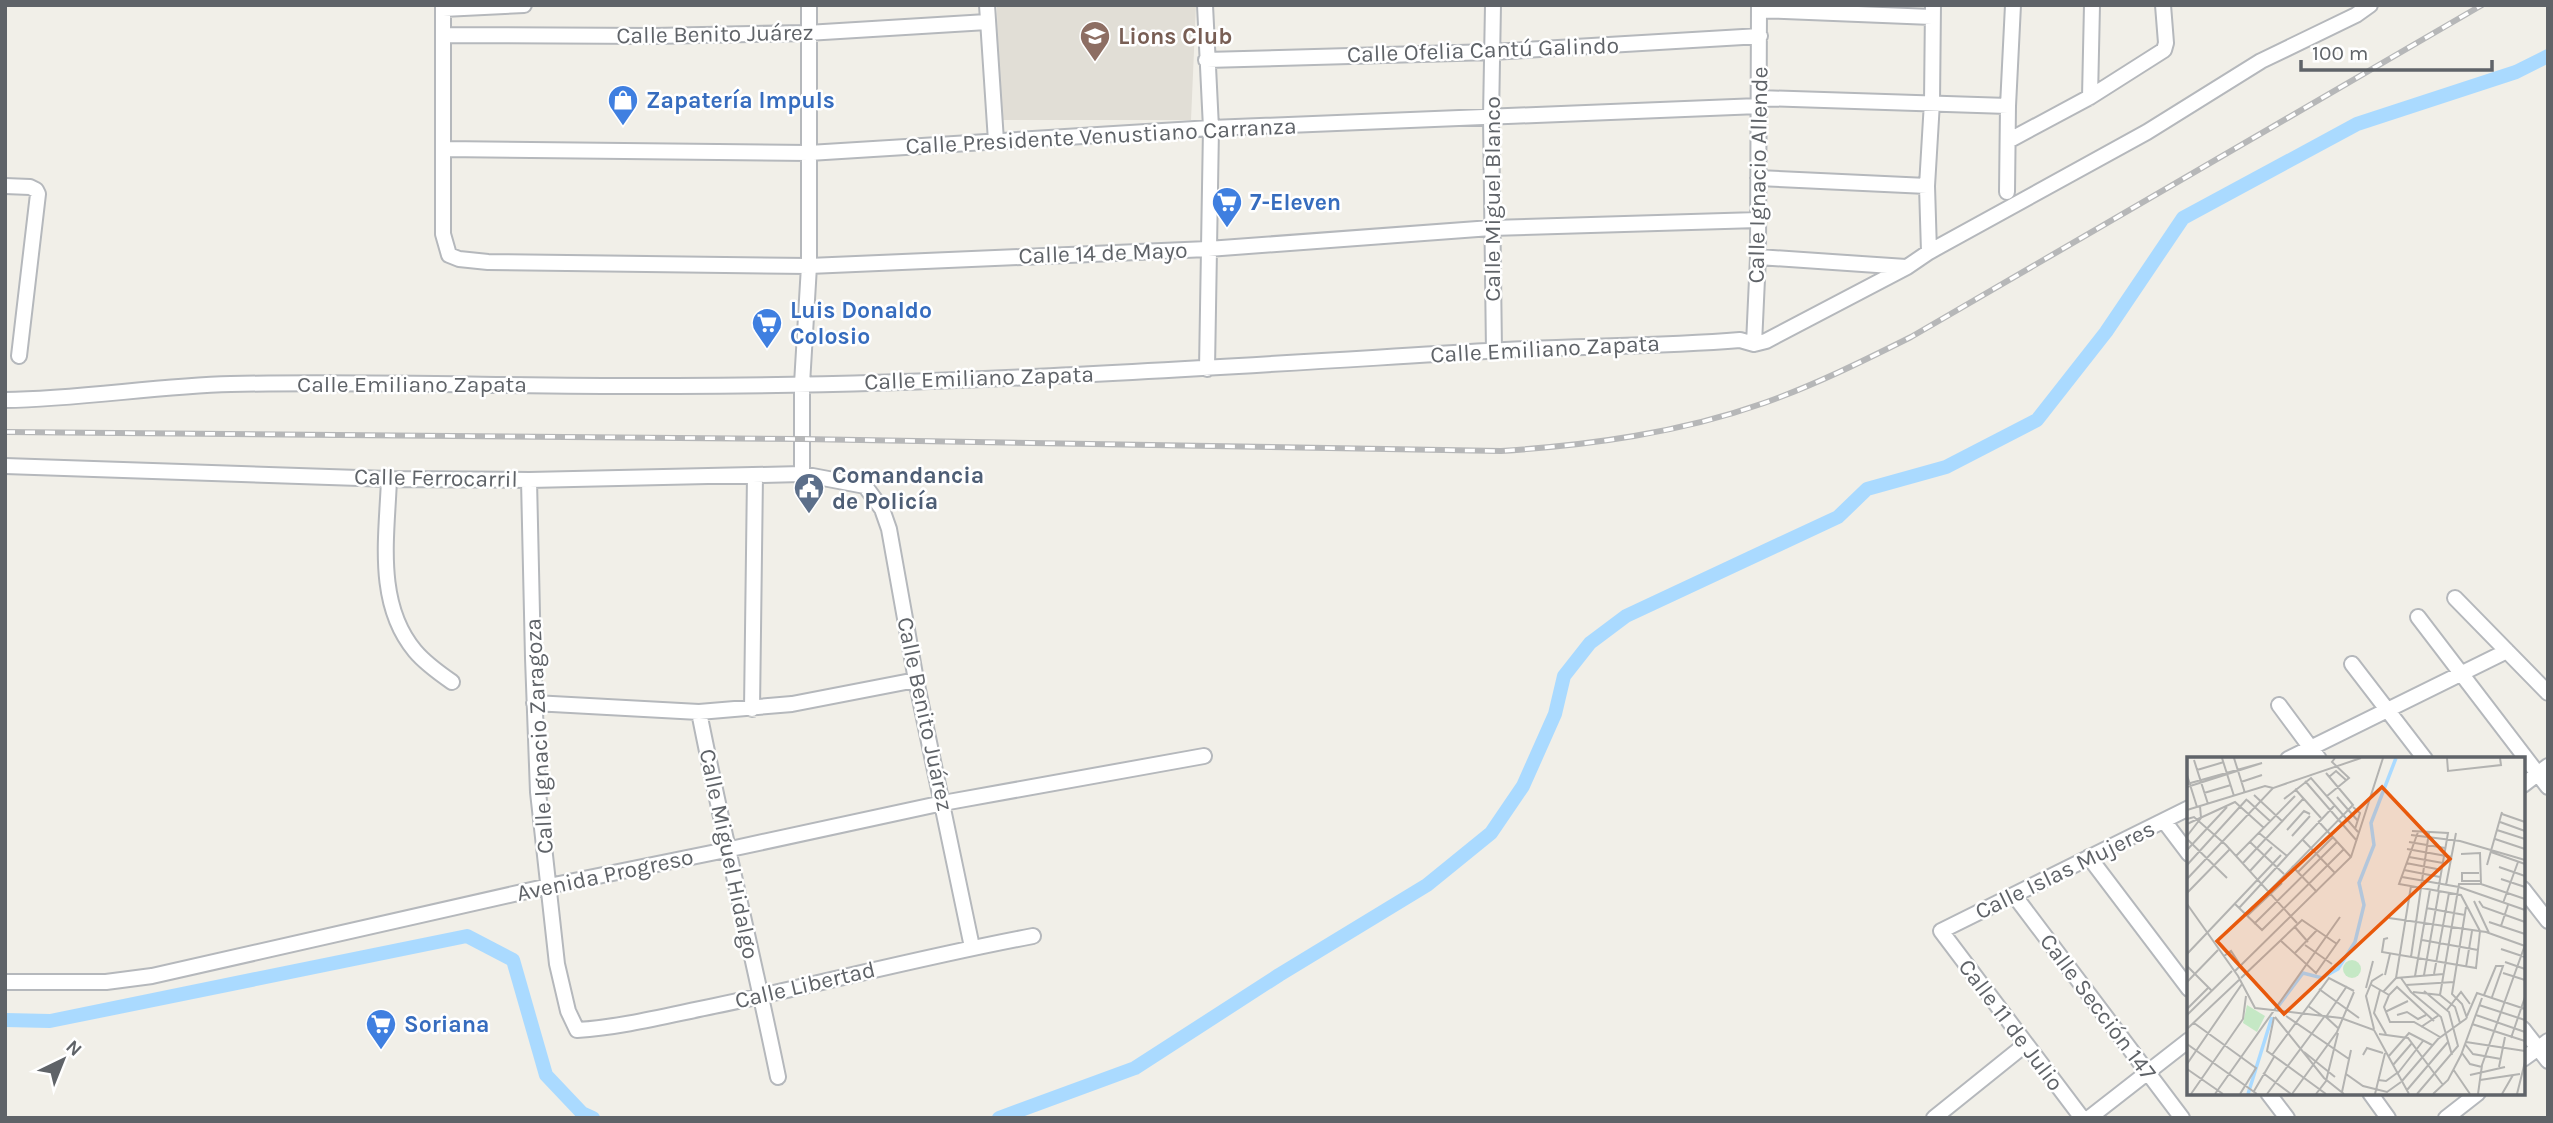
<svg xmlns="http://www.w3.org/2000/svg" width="2553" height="1123" viewBox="0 0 2553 1123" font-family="Karla,sans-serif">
	<rect width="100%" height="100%" fill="#f1efe8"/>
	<!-- education -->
	<path fill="#e1ded6" d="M997,5H1196L1191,120H998Z"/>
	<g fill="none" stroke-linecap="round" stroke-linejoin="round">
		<!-- canal -->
		<path stroke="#aadaff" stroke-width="14" d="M5,1020L50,1021L467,936L513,960L546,1075L582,1113L593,1118
			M999,1118L1135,1068L1279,975L1427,885L1491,833L1523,786L1555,714L1564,676L1590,643L1626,616L1838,517L1867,489L1946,467L2037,420L2106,332L2183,218L2357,124L2516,72L2548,56"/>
		<!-- minor casing -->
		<g stroke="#b5b8bc" stroke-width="18">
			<path id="minor" d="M443,5V234L449,255L459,259L488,262L809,266L1208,249L1491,228L1758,220
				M987,5L996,141
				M1205,5L1211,128L1207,369
				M1493,5L1491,117L1494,351
				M443,9L524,5
				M1759,10L1932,17
				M443,35L653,36L807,33L987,22
				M1206,60L1492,52L1760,36
				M2090,97L2092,5
				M1759,98L2008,106
				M2008,141L2090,97L2164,50L2166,43L2163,5
				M443,149L809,153L1211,128L1759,106
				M1758,178L1927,186
				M5,186L30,187L36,190L38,194L19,356
				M2007,192L2008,106L2013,5
				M1929,252L1927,186L1932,102L1933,5
				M1758,257L1906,267
				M1754,344L1758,257L1759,5
				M5,400C81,399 155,386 231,384C380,381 528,387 676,386C947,386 1217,367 1487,351C1571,346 1656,347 1740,340L1754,344L1766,341L1907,267L1929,252L2147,132L2261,61L2356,15L2370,5
				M5,466L389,479L529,480L802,474L865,486L882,509L889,529L916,680L972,947
				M802,474V384L809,266V5
				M389,479C387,536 375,603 415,651C425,663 439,673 452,682
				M529,480L533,658L538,792L557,964L568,1011L577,1030C623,1027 669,1015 714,1006C820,984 926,956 1033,936
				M2455,598L2548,693
				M2418,617L2548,787
				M2352,664L2425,759
				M534,703L699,712L792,704L916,680
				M2279,705L2319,759
				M752,709L755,475
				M699,712C723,834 753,955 778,1077
				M2288,759L2507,651
				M2523,785L2548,766
				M2164,821L2189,854
				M2089,857L2189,989
				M2523,889L2548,921
				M2014,895L2182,1118
				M5,982H106L152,976L549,886L726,850L943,803L1204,756
				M2523,1029L2548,1061
				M2523,1059L2548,1041
				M2268,1093L2287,1118
				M2370,1093L2388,1118
				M1934,1118L2026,1044
				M2082,1118L1941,931L2189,808
				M2089,1118L2189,1040
				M2446,1118L2478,1093"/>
		</g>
		<!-- minor -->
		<use href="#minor" stroke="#fff" stroke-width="14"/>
		<!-- rail casing -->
		<g stroke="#b6b7b8" stroke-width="6">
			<path id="rail" d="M5,432L802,439L1501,451C1590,445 1679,433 1764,403C1815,385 1863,361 1911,337L2482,5"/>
		</g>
		<!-- rail -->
		<use href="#rail" stroke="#fff" stroke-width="3.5" stroke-dasharray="10" stroke-linecap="butt"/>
	</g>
	<!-- icons -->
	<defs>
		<g id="school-pin" transform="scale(1.575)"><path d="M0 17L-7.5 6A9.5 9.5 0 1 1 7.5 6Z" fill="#8d6e63" stroke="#fff"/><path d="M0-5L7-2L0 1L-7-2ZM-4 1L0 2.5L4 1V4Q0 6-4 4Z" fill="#fff"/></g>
		<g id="shop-pin" transform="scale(1.575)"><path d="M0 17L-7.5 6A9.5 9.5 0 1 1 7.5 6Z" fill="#3f7fe0" stroke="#fff"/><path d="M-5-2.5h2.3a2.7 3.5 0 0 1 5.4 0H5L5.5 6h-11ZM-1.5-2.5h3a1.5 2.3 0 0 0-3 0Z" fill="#fff"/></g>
		<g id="supermarket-pin" transform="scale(1.575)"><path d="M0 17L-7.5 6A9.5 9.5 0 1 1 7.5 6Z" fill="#3f7fe0" stroke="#fff"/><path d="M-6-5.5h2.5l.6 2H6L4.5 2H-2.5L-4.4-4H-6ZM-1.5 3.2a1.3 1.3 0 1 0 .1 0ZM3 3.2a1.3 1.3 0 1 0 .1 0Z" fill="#fff"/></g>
		<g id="civic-pin" transform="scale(1.575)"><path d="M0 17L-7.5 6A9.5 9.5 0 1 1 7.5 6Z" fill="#5c6f8a" stroke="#fff"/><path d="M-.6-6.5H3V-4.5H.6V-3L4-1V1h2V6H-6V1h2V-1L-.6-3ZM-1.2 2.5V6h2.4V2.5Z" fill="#fff"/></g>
	</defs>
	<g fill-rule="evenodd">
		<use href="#school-pin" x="1095" y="36"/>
		<use href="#shop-pin" x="623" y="100"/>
		<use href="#supermarket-pin" x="1227" y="202"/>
		<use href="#supermarket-pin" x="767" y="323"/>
		<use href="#civic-pin" x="809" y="488"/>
		<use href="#supermarket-pin" x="381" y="1024"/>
	</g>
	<g text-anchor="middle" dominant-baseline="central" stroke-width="5" stroke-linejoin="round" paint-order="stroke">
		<!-- street labels -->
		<g font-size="23" fill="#5f6368" stroke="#fff">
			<text transform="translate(715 34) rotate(-1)">Calle Benito Juárez</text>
			<text transform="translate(1483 50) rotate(-2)">Calle Ofelia Cantú Galindo</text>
			<text transform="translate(1101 136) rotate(-3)">Calle Presidente Venustiano Carranza</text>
			<text transform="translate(1758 175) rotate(-89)">Calle Ignacio Allende</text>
			<text transform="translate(1492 199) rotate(-90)">Calle Miguel Blanco</text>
			<text transform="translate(1103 253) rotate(-2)">Calle 14 de Mayo</text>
			<text transform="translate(1545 349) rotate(-3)">Calle Emiliano Zapata</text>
			<text transform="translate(979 378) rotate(-2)">Calle Emiliano Zapata</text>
			<text x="412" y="384">Calle Emiliano Zapata</text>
			<text transform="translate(436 478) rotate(1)">Calle Ferrocarril</text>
			<text transform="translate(925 714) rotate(78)">Calle Benito Juárez</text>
			<text transform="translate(539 736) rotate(-93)">Calle Ignacio Zaragoza</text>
			<text transform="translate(729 854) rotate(78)">Calle Miguel Hidalgo</text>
			<text transform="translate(2065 870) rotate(-26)">Calle Islas Mujeres</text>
			<text transform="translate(605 875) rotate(-12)">Avenida Progreso</text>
			<text transform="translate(805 985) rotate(-13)">Calle Libertad</text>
			<text transform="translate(2098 1007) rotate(53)">Calle Sección 147</text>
			<text transform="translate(2011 1025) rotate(53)">Calle 11 de Julio</text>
		</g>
		<!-- education labels -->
		<g font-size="23" font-weight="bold" fill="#785e54" stroke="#fff" text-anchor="start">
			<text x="1118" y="36">Lions Club</text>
		</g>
		<!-- shop labels -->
		<g font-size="23" font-weight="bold" fill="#366cbe" stroke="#fff" text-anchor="start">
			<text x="646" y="100">Zapatería Impuls</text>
			<text x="1250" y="202">7-Eleven</text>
			<text x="790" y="310">Luis Donaldo<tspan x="790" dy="26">Colosio</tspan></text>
			<text x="404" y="1024">Soriana</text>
		</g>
		<!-- service labels -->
		<g font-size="23" font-weight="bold" fill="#4e5e75" stroke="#fff" text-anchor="start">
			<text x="832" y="475">Comandancia<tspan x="832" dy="26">de Policía</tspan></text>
		</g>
	</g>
	<!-- overview -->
	<g transform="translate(2187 757)">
		<rect width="338" height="338" fill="#f1efe8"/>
		<path d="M60,248L78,259L70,275L56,266Z" fill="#c5e8c5"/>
		<path d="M156 212a9 9 0 1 1 18 0a9 9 0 1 1-18 0Z" fill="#c5e8c5"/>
		<path fill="none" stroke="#aadaff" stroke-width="3.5" d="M89,252L116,216L135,221L151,212L168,185L177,148L172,126L187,88L184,66L209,1M61,337L85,260"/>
		<path fill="none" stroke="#b3b3b1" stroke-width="2" d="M35,1L47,39M47,1L58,36M260,1L261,14L314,8L313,1M7,3L21,47M10,13L37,5M0,18L10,50M142,20L149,14L159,23M118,24L170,84M54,25L75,18M0,27L75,6L0,30M108,32L134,61M17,36L44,28M67,38L96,65M140,39L162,21L145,5L148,1M150,40L171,64M97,42L124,21L171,75M60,43L83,64M166,50L173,56L168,72M0,53L78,29L86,31M315,57L338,65M0,62L7,60L39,88L110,166M131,64L164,100M313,65L338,74M0,67L48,45L77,71M100,73L117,54L123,57M310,73L338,82M225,74L261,76L251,134M72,76L100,99L148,48M224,78L273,84L338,103M0,79L14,61L13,49M105,79L123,59M0,82L40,121M115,82L148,116M308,82L338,92M63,85L97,117M222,85L258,91M220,92L265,100M0,93L40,50M304,95L338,107M274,97L293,96L294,127M49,99L108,39M222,100L256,106M56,106L116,42M219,106L255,113M0,108L60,42M300,108L315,55M105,109L130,135M312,110L338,119M217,113L253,120M63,114L85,90M111,115L146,80M292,116H275V124H294M215,120L272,130L338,153M0,122L86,31L174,1M314,122L338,130M259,128L269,76M0,136L43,92M287,144L302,176M292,144L296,150L338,165M316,146L331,105M0,147L51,219L68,251L154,261L187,273L222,337M48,147L75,173L157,92M279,150L265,237L275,247L280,261M52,151L100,99M239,151L278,158M59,158L166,48L139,16M60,159L95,126M202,161L299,175L338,189M302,165L338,177M67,167L150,85M107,169L121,185M314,169L321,148M201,181L197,182L195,195L289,211L293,174L274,138L212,127L231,75M93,183L129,216L153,182M235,183L291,193M118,188L145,207M314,192L338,200M0,197L94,98M107,197L130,173M37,199L44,194L52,206M224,200L242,75M318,205L338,212M0,209L25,234M279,210L285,174M48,214L164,100L196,1M316,216L338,223M247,217L262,136M198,218L203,197M237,218L252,134M228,219L243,133M54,221L115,163L150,187M209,221L224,129M214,221L224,235L254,260L265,298M0,225L31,193M183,227L202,238M219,228L267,225M179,231L186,204M132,232L172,261M193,233L187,256L199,277M196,235L209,221L257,217M226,235L253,238L268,250L273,266M253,238L272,127H294L338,142M297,238L309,209H316L305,240M292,248L338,263M0,252L22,230M260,253L274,235L283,247M198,255L221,244M0,258L45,214M210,258L220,255L231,262L239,258M289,258L338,275M99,259L162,302M280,259L290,236L338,252M87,260L80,294L139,337M88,260L137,321L157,337M247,264L210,230L202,238L197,250L203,265H227L253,280M7,266L69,311L53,337M285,267L338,284M234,270L252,258M0,272L52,223M152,272L139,260L160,229M187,272L179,239L185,224L196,217M192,277L221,281L256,328M324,281L338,240M279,285L338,294M0,287L70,337M278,287L286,297L314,302M117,295L148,320M275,296L283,307L295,310M85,298L142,221L167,234M176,298L180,291L196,296M201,300L222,276L245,288M0,307L55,227M206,308L225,286M312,310L318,280M0,312L36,337M266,312L283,337M76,316L104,337M211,316L236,284M159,317L176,329L200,335L214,325M283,318L318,310M191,323L199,324L210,316M293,323L333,317M215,324L251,282L280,261M220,333L261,285M67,334L87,300M155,335L164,293M4,337L56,262L59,239M28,337L153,160M80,337L137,260L121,249M105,337L150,275L167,235M129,337L139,324L151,276M188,337L198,296M230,337L271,289L262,255L237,234M246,337L261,323L274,298L295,241M291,337L295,308L338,188M315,337L326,318M330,337L338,305"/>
		<path fill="#e8590c" fill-opacity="0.15" stroke="#e8590c" stroke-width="3.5" d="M195,30L263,102L97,257L30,184Z"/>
		<rect width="338" height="338" fill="none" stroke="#5f6368" stroke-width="3.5"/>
	</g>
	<!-- border -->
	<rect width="2553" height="1123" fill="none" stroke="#5f6368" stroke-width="14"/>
	<!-- north arrow -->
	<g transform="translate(63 1060) rotate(43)" stroke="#ffffff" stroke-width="5" paint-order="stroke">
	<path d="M0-5L12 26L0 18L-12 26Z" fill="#5f6368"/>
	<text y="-10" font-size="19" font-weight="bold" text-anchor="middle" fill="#5f6368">N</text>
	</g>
	<!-- scale -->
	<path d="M2301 60v10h191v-10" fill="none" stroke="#5f6368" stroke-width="3.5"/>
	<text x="2312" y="60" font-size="21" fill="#5f6368" stroke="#ffffff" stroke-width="5" paint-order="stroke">100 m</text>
</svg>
